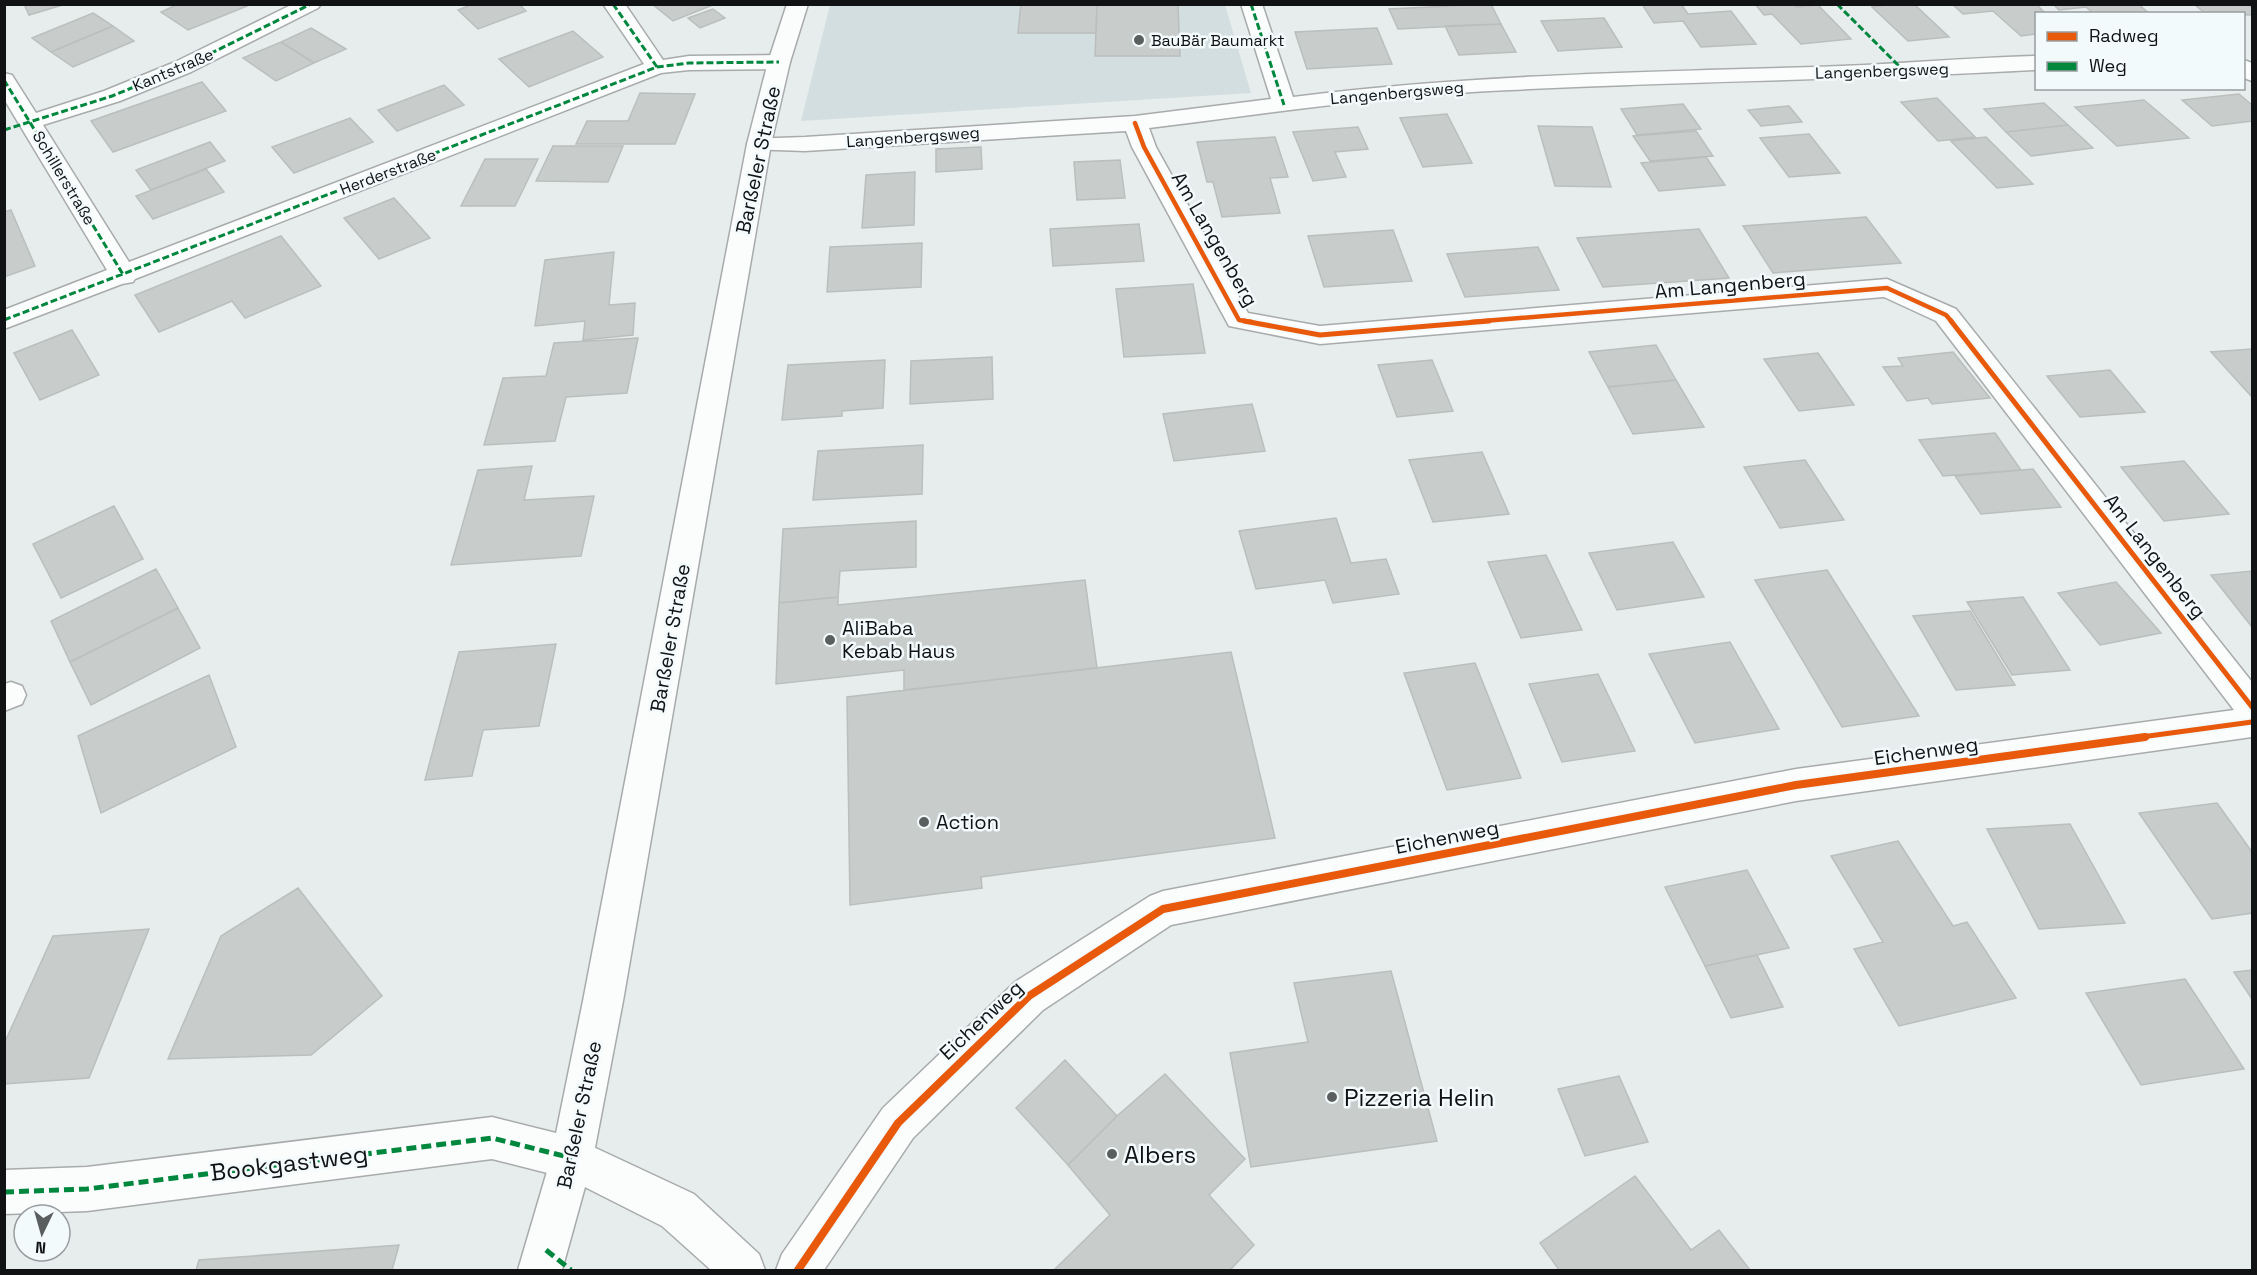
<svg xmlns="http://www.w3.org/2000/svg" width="2257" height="1275" viewBox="0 0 2257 1275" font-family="'Space Grotesk',sans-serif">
	<rect width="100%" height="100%" fill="#e7ecec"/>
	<!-- built -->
	<path fill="#d3dee0" d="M830,5H1225L1251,93L801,121Z"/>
	<!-- building -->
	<path fill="#c8cccb" stroke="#babebd" stroke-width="1.5" d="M24,4H66L29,15Z
		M178,4H246L247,6L188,30L161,12Z
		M473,4H519L526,11L478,29L458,10Z
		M652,4H715L673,21Z
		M1021,4H1097L1096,33H1018Z
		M1097,4H1178L1180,56H1095Z
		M1491,4L1501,24L1398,29L1389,9Z
		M1642,4H1681L1688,14L1731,11L1756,44L1701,47L1683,21L1654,23Z
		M1755,4H1794L1796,7L1818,5L1851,39L1801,44L1772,14L1764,15Z
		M1893,4H1914L1949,37L1908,41L1872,7Z
		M1952,4H2036L2046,14H2036V34L2021,36L1993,11L1963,14Z
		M2053,4H2138L2150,14H2094L2086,7L2059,10Z
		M2194,4H2247L2252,8V15L2206,14Z
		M713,9L725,18L700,28L688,18Z
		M93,13L113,26L51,52L32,38Z
		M1604,18L1622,47L1558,51L1541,21Z
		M1501,24L1516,52L1459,55L1445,26Z
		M113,26L134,41L73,67L51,52Z
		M311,28L346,49L314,63L281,42Z
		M1377,28L1392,64L1307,69L1295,32Z
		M573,31L603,57L529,87L499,59Z
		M281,42L314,63L276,81L243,58Z
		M202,82L226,111L113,152L91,121Z
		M444,85L464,105L397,131L378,110Z
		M640,93L695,94L675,144H576L587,121H628Z
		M2239,94L2252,105V121L2212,126L2182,100Z
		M1937,98L1975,137L1938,141L1901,102Z
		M2144,100L2189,138L2117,146L2075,107Z
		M2044,103L2068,125L2006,132L1984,109Z
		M1683,104L1701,129L1637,135L1621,109Z
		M1789,106L1802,122L1761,126L1748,110Z
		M1447,114L1472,163L1423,167L1400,118Z
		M350,118L373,142L294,173L272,147Z
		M2068,125L2093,148L2031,156L2006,132Z
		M1538,126L1592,127L1611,187L1555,186Z
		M1358,127L1368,149L1335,152L1346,177L1313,181L1293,132Z
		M1696,131L1713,156L1650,161L1633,136Z
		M1809,134L1840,173L1789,177L1760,138Z
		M1275,137L1288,177L1270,178L1280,213L1222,217L1213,182H1207L1197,142Z
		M1986,137L2033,184L1997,188L1951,141Z
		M210,142L225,161L151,190L136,170Z
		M553,146H623L608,182L536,181Z
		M981,147L982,169L936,172V149Z
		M1706,157L1725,185L1659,191L1641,163Z
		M485,159H538L515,206H461Z
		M1120,160L1125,198L1077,200L1074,162Z
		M206,169L224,192L153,219L136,196Z
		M915,172L914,225L862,228L866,175Z
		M394,198L430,238L379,259L344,218Z
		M11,210L35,266L4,277V212Z
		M1866,217L1901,263L1773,273L1743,226Z
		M1139,224L1144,261L1053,266L1050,229Z
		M1699,229L1729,278L1603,287L1577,238Z
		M1393,230L1412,281L1324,287L1308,236Z
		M281,236L321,286L245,318L232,301L159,332L135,295Z
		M922,243L921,287L827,292L830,247Z
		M1538,247L1559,290L1465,297L1447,254Z
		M614,252L609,305L635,303L633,335L583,340L585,321L535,326L545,260Z
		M1193,284L1205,353L1124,357L1116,289Z
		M72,330L99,375L40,400L14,353Z
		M638,338L627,393L566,397L555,441L484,445L503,378L546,376L554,343Z
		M1656,345L1676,380L1608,387L1589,352Z
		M2252,349V397L2211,352Z
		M1953,352L1990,398L1932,404L1928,398L1907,401L1883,367L1903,366L1898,358Z
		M1818,353L1854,405L1799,411L1764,359Z
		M992,357L993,399L910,404L911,361Z
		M885,360L883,408L842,411V416L782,420L788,365Z
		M1432,360L1453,411L1397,417L1378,365Z
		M2110,370L2145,412L2080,417L2047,376Z
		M1676,380L1704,427L1633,434L1608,387Z
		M1252,404L1265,451L1174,461L1163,414Z
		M1995,433L2021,470L1943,476L1919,440Z
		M923,445L922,494L813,500L818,451Z
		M1482,452L1509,514L1433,522L1409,460Z
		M1805,460L1844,520L1780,528L1744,467Z
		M2184,461L2229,514L2164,521L2121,467Z
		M532,466L524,500L594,496L581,556L451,565L478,470Z
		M2033,469L2061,507L1981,514L1955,476Z
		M114,506L143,559L61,598L33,544Z
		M1336,518L1351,563L1386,559L1399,594L1333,603L1325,580L1256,589L1239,531Z
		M916,521V567L840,571L838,597L779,603L783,529Z
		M1673,542L1704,597L1617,610L1589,553Z
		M1546,555L1582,630L1521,638L1488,562Z
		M156,569L178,608L70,662L51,621Z
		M1827,570L1919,716L1842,727L1755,580Z
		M2252,571V627L2211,575Z
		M1085,580L1097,668L904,690V670L776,684L779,603L838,597V605Z
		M2116,582L2161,633L2100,645L2058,593Z
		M2023,597L2070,670L2012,675L1967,602Z
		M178,608L200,648L91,705L70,662Z
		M1970,611L2015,685L1956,690L1913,616Z
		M1730,642L1779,729L1695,743L1649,654Z
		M556,644L539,726L483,730L472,776L425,780L459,652Z
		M1231,652L1275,838L981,877L982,888L850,905L847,697Z
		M1475,663L1521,778L1447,790L1404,673Z
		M1598,674L1635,751L1562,762L1529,684Z
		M209,675L236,747L101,813L78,736Z
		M2217,803L2252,852V913L2212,919L2139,813Z
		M2070,824L2125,923L2039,929L1987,829Z
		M1898,841L1953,926L1967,922L2016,998L1899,1026L1854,949L1883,942L1831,856Z
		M1747,870L1789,948L1705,966L1665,887Z
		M298,888L382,996L311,1055L168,1059L221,936Z
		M149,929L89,1078L4,1084V1044L53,936Z
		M1757,955L1783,1007L1731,1018L1705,966Z
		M2252,970V999L2234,972Z
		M1391,971L1437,1141L1251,1167L1230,1053L1308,1042L1294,983Z
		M2185,979L2244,1069L2141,1085L2086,993Z
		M1065,1060L1117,1116L1068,1165L1016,1108Z
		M1165,1074L1245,1159L1209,1195L1254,1245L1230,1270H1054L1110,1215L1068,1165L1117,1116Z
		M1619,1076L1648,1142L1585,1156L1558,1089Z
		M1635,1176L1691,1250L1719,1230L1750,1270H1559L1540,1243Z
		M399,1245L392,1270H196L199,1260Z"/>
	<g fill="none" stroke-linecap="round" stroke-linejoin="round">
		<!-- service casing -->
		<g stroke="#a8abab" stroke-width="3">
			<path id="service" d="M11,682L22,686L26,695L22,704L4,711V684Z"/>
		</g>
		<!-- minor casing -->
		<g stroke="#a8abab" stroke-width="3">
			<path id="minor" d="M293,4H321L318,8L191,72L120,101L43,125L129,262L644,64L603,4H625L663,60L689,56L779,55L787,57L790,62L787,67L779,69L689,70L661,73L135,279L133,282L122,284L4,329V310L107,270L4,99V73L12,75L36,113L104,91L175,62Z
				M1241,4H1262L1293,97C1466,75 1640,72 1814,67C1888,65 1962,58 2036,56V70C1861,80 1685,81 1510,90C1389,95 1269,113 1149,128L1156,147L1248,313L1320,326L1887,279L1956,309L2252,682V737L1796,801L1171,925L1043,1010L913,1138L824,1270H776L782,1254L883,1108L1015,982L1150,896L1163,891L1796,769L2234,710L1936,321L1884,297L1320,344L1229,326L1132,147L1126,131L805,151L751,149L747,144L751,139L805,137L1135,116L1271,99Z
				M2244,60L2252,63V81L2244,78Z
				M492,1117L572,1137L694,1194L759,1254L765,1270H711L662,1226L567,1178L492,1159L87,1211L4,1214V1170L87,1167Z"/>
		</g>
		<!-- tertiary casing -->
		<g stroke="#a8abab" stroke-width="3">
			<path id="tertiary" d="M787,4H808L790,62L771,144L623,1001L593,1158L562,1270H518L551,1158L583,1001L747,144L768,62Z"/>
		</g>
		<!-- service -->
		<use href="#service" fill="#fbfcfc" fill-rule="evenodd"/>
		<!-- minor -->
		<use href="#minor" fill="#fbfcfc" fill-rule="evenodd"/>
		<!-- tertiary -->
		<use href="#tertiary" fill="#fbfcfc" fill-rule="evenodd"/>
		<!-- quiet-far1 -->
		<path stroke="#00873e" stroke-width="3" stroke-dasharray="7 3" stroke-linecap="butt" d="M613,4L657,67
			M1251,4L1284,105
			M1837,4L1904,71
			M4,80L124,276
			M4,130L112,96L183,67L311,4
			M4,320L657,67L689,63L779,62"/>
		<!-- quiet -->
		<path stroke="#00873e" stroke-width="5" stroke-dasharray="10 5" stroke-linecap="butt" d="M4,1192L87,1189L492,1138L572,1158
			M546,1250L571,1270"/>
		<!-- cycleway-far2 casing -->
		<g stroke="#f3fafc" stroke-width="8">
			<path id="cycleway-far2" d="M1135,123L1144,147L1239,320L1252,322
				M1471,322L1887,288L1946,315L1952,322"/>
		</g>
		<!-- cycleway-far1 casing -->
		<g stroke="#f3fafc" stroke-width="9">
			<path id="cycleway-far1" d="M1244,321L1320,335L1489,321
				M1951,321L2252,707
				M2134,738L2252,722"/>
		</g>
		<!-- cycleway casing -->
		<g stroke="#f3fafc" stroke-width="11">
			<path id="cycleway" d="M798,1270L898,1123L1029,996L1163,909L1796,785L2145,737"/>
		</g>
		<!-- cycleway-far2 -->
		<use href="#cycleway-far2" stroke="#e8590c" stroke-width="4.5"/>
		<!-- cycleway-far1 -->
		<use href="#cycleway-far1" stroke="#e8590c" stroke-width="5"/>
		<!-- cycleway -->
		<use href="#cycleway" stroke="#e8590c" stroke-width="8"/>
	</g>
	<!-- markers -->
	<g fill="#5b5e5f" stroke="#f3fafc" stroke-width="2">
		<circle cx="1139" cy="40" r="6"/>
		<circle cx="830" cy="640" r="6"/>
		<circle cx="924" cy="822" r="6"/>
		<circle cx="1332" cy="1097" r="6"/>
		<circle cx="1112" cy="1154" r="6"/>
	</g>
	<g text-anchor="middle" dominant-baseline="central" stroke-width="5" stroke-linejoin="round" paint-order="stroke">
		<!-- far-poi labels -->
		<g font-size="16" fill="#101213" stroke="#f3fafc" text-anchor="start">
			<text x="1151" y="40">BauBär Baumarkt</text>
		</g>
		<!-- far-street labels -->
		<g font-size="16" fill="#101213" stroke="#f3fafc">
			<text transform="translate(173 70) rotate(-23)">Kantstraße</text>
			<text transform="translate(1882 71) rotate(-2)">Langenbergsweg</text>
			<text transform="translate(1397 93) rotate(-5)">Langenbergsweg</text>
			<text transform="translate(913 137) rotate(-4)">Langenbergsweg</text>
			<text transform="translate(388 172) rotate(-21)">Herderstraße</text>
			<text transform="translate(64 178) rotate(59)">Schillerstraße</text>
		</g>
		<!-- street labels -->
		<g font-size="20" fill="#101213" stroke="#f3fafc">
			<text transform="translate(758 160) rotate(-78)">Barßeler Straße</text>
			<text transform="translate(1215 239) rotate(60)">Am Langenberg</text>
			<text transform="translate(1730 285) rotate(-5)">Am Langenberg</text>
			<text transform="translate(2155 556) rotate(52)">Am Langenberg</text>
			<text transform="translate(670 638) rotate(-80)">Barßeler Straße</text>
			<text transform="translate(1926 751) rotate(-8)">Eichenweg</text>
			<text transform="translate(1447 837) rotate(-11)">Eichenweg</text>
			<text transform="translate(981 1020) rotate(-43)">Eichenweg</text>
			<text transform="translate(579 1115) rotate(-78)">Barßeler Straße</text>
		</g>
		<!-- poi labels -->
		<g font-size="20" fill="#101213" stroke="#f3fafc" text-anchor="start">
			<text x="842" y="628">AliBaba<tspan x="842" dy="23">Kebab Haus</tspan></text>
			<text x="936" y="822">Action</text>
		</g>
		<!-- near-poi labels -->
		<g font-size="24" fill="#101213" stroke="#f3fafc" text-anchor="start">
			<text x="1344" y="1097">Pizzeria Helin</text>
			<text x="1124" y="1154">Albers</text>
		</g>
		<!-- near-street labels -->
		<g font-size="24" fill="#101213" stroke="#f3fafc">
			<text transform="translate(289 1163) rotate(-7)">Bookgastweg</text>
		</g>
	</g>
	<!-- border -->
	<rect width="2257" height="1275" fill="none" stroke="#101213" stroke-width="12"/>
	<!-- legend -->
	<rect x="2035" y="12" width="210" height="78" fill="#f3fafc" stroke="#989d9f" stroke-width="1.5"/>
	<rect x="2047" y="32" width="30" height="9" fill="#e8590c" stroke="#989d9f" stroke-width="1.5"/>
	<text x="2089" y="42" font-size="18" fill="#101213">Radweg</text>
	<rect x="2047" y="62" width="30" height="9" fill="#00873e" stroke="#989d9f" stroke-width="1.5"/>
	<text x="2089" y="72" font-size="18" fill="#101213">Weg</text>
	<!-- north arrow -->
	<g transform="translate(42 1233) rotate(185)"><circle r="28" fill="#f3fafc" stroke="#989d9f" stroke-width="1.5"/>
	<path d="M0-4.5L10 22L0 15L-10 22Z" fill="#5b5e5f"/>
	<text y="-9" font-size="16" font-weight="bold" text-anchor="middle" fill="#101213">N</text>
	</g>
</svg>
